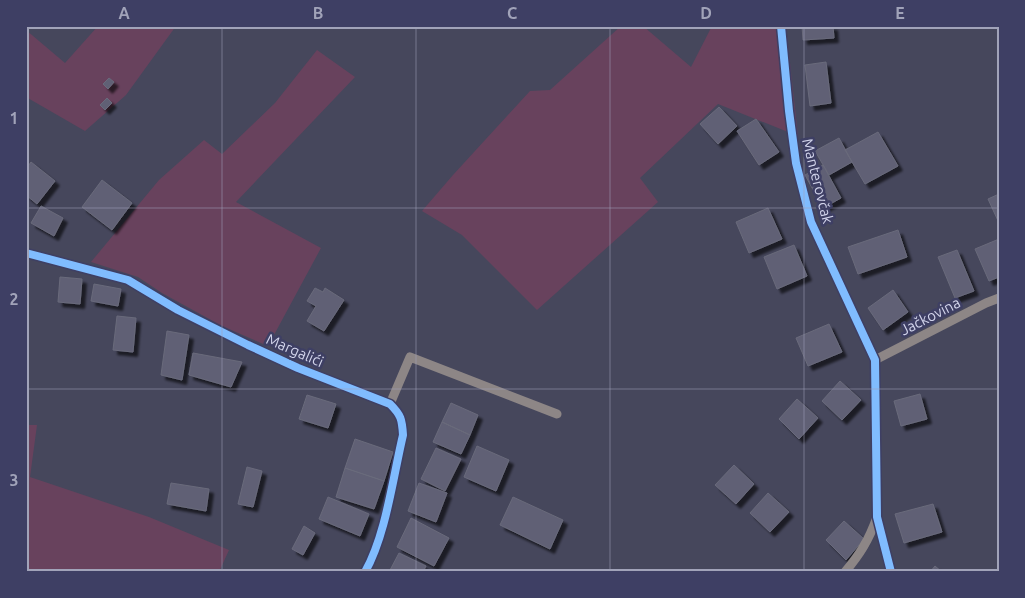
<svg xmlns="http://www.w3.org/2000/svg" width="1025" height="598" viewBox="0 0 1025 598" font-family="Ubuntu,sans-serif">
	<defs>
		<filter id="shadow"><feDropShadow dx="4.5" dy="4.5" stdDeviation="1" flood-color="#0009"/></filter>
	</defs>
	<rect width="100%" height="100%" fill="#46475c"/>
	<!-- green -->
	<path fill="#68425d" d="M98,26H176L126,95L85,131L26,97V30L65,63Z
		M621,26H643L691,67L712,26H786L798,136L718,104L640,178L658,202L537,310L462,235L422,211L453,175L530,91L550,90Z
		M317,50L355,77L236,202L321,248L268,346L222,326L162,293L138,277L91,262L159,180L204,140L222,154L275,103Z
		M26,425H37L30,477L149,517L229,550L219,572H26Z"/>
	<!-- building -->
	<path fill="#616175" stroke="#696a7b" filter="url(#shadow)" d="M802,26H833L834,38L803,40Z
		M826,62L831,103L810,106L805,65Z
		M109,78L114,82L108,89L103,84Z
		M107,98L112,103L105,110L100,105Z
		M719,107L737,126L718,144L700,124Z
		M756,119L779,152L759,165L737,131Z
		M878,132L898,166L865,184L845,150Z
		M839,138L852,162L829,175L815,151Z
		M31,162L55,181L37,204L26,195V169Z
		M823,165L841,198L823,208L805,175Z
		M102,180L132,203L112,230L82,207Z
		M999,194V223L988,199Z
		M41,206L63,218L54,236L31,223Z
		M768,208L782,239L749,253L736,222Z
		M898,230L907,257L858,274L848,247Z
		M999,239V277L989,281L975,249Z
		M794,245L807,276L777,289L764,257Z
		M957,250L974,291L955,298L938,257Z
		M60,277L82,279L80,304L58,302Z
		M94,284L121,289L118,306L91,301Z
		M315,288L323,292L325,288L344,300L324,331L307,321L316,306L307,301Z
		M893,290L908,312L883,330L868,308Z
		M117,316L136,318L133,352L113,350Z
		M829,324L842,352L808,366L796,338Z
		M167,331L189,335L182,380L161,375Z
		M193,353L242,362L231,387L189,375Z
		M840,381L861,400L842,420L822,401Z
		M920,394L927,419L901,426L894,401Z
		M307,395L336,404L328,428L299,419Z
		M797,399L818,418L799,439L779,419Z
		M451,403L478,415L470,435L442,422Z
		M442,422L470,435L461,454L433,442Z
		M355,439L393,452L384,481L345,468Z
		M477,446L509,460L496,491L464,477Z
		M436,448L461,459L445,491L421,479Z
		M734,465L754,484L736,504L715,485Z
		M247,467L262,471L253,507L238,504Z
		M345,468L384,481L374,509L336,497Z
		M171,483L209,489L206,511L167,504Z
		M419,483L447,493L436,522L408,511Z
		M768,493L789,512L770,532L750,513Z
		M328,497L369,514L360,536L319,519Z
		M513,497L563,520L550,549L500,525Z
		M933,504L942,532L904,543L895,514Z
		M411,518L449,538L434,566L397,547Z
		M844,521L864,539L846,560L826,540Z
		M304,526L315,533L303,555L292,549Z
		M399,553L426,566L423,572H389Z
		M935,566L942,572H930Z"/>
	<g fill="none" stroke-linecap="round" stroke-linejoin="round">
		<!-- minor -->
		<path stroke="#8d8686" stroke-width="9" d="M781,26L789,111L796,163L811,222L875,360L877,517L891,572
			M26,253L128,280L178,310L248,345L298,368L390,404C401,415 402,419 403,435C393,477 386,535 365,572
			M875,360L986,303L999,298
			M390,404L410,357L557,414
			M845,572C860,554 869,540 877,517"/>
		<!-- cycleway casing -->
		<g stroke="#3e3f64" stroke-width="11">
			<path id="cycleway" d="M781,26L789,111L796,163L811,222L875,360L877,517L891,572
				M26,253L128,280L178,310L248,345L298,368L390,404C401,415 402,419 403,435C393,477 386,535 365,572"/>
		</g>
		<!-- cycleway -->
		<use href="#cycleway" stroke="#80bcff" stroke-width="8"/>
	</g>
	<!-- grid -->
	<path fill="none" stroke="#a1a3b9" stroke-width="1" stroke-opacity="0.55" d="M222,26V572M416,26V572M610,26V572M804,26V572M26,208H999M26,389H999"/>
	<g text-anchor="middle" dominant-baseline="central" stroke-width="5" stroke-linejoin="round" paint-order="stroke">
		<!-- street labels -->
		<g font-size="15" fill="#d2d4eb" stroke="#3e3f64">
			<text transform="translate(818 181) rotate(76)">Manterovčak</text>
			<text transform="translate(930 316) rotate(-27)">Jačkovina</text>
			<text transform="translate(295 350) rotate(24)">Margalići</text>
		</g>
	</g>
	<!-- border -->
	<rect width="1025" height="598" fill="none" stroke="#3e3f64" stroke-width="55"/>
	<rect x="28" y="28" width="970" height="542" fill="none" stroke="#a1a3b9" stroke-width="2"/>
	<g font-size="16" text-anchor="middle" font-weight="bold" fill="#a1a3b9">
		<text x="124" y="19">A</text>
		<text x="318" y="19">B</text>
		<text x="512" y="19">C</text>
		<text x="706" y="19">D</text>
		<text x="900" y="19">E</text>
		<text x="14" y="124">1</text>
		<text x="14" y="305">2</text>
		<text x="14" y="486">3</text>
	</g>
</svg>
